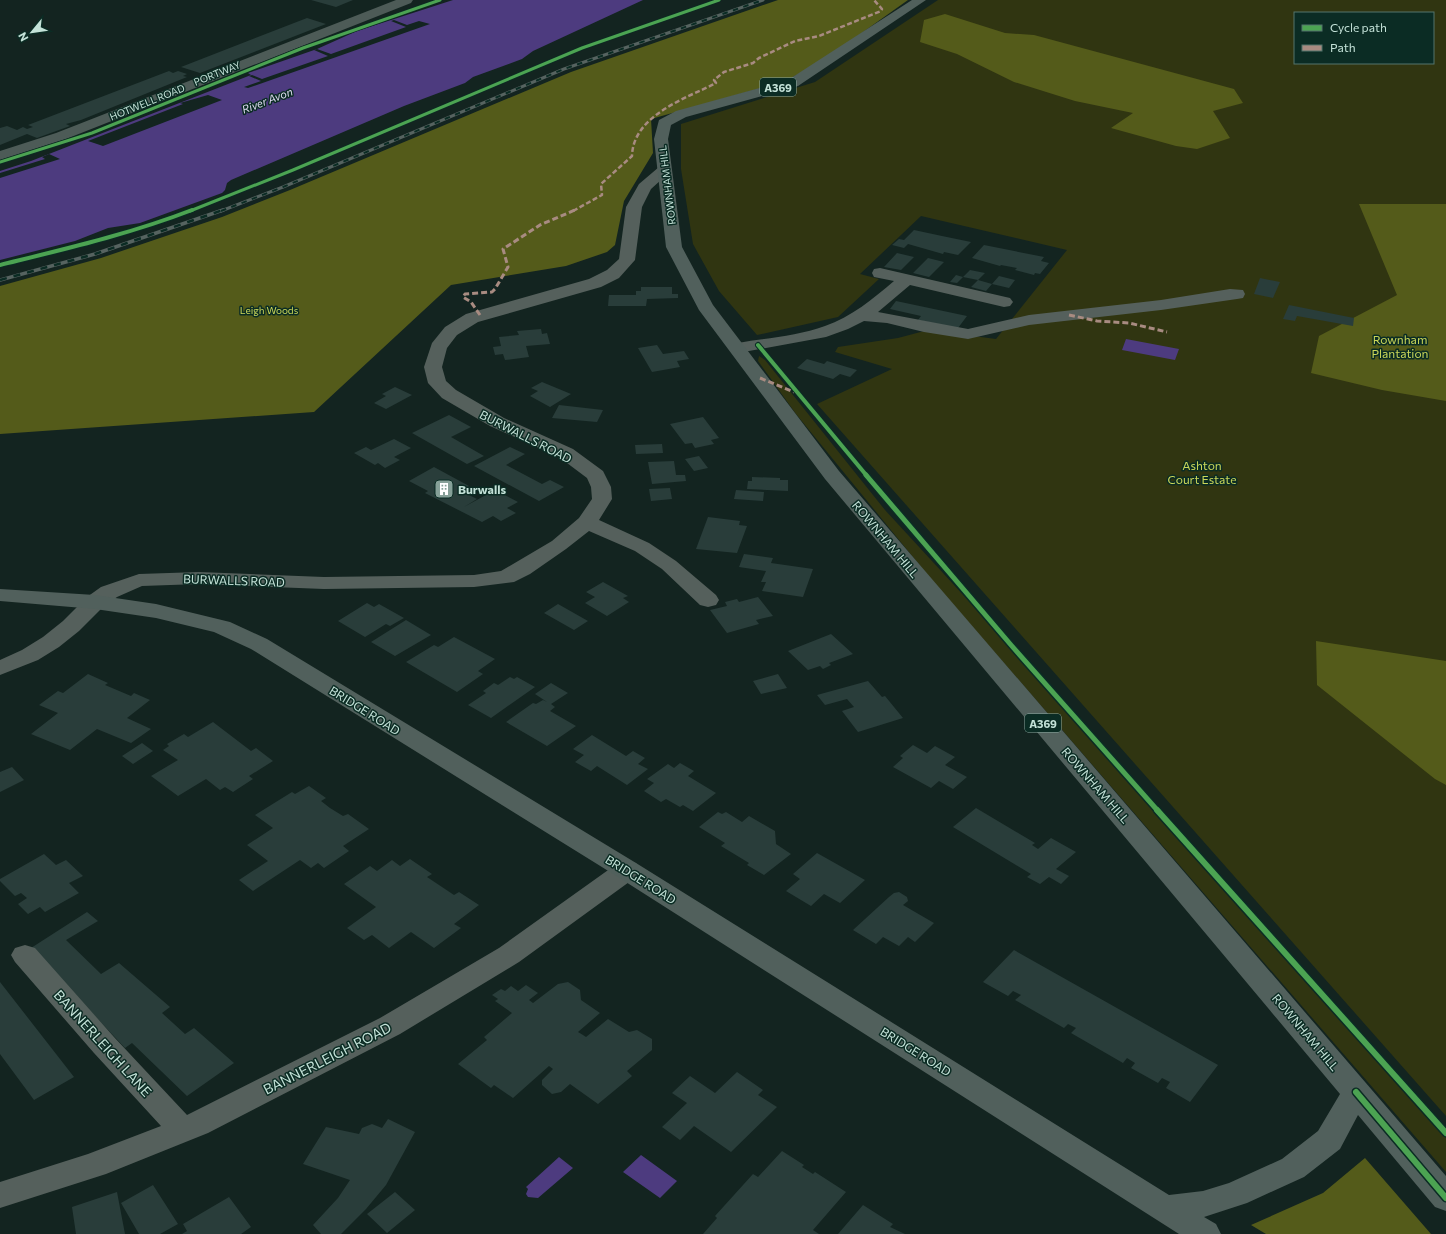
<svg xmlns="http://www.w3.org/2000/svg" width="1446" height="1234" viewBox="0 0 1446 1234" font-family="Commissioner,sans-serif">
	<rect width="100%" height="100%" fill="#132420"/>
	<!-- green -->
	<path fill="#303511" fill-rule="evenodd" d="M938,0H1446V1116L817,404L892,369L835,352L838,347L898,338L928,330L996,339L1067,250L921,216L860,274L879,279L838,317L757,335L719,291L693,244L681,169V124L815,82ZM1295,13H1433V63H1295Z
		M759,356L765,360L885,510L1024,661L1446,1138V1172L931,579L796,414L758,361Z"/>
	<!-- forest -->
	<path fill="#545b1a" d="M778,0H908L828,57L786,81L651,119L653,153L624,201L615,245L607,252L566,266L451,285L314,412L0,434V286L101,258L222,217L290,190L571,72Z
		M945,14L1005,33L1034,35L1234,89L1243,103L1213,111L1230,138L1197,149L1176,146L1111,128L1133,113L1075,101L1014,82L957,54L920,42L924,20Z
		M1359,204H1446V401L1382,390L1311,373L1319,336L1397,295Z
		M1316,641L1446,661V785L1435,779L1317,685Z
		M1365,1158L1431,1234H1266L1251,1225L1323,1193Z"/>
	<!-- water -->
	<path fill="#4d3b7f" d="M453,0H643L533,51L522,59L473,77L465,83L404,106L231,180L227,183L225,190L222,193L140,223L108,228L75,241L0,260V171L31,161L251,75L248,73L317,49L357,31Z
		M1126,339L1179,349L1175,360L1122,350Z
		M641,1155L677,1181L660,1198L623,1172Z
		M559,1157L573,1168L538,1198L528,1197L526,1194L528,1189L526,1187Z"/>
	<!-- pier -->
	<path fill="#132420" d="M394,20L407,25L419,21L430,24L248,88L244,87L261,81L249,76L252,75L262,79L328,56L314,50L317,49L331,54L406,27L391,21Z
		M208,95L222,100L103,146L88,141L183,104L180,103Z
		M49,154L60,159L0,178V173L45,159L42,157Z"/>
	<!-- building -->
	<path fill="#293d3a" d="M311,0H353L336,7Z
		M307,18L326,24L200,73L181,67Z
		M169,71L173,73L178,71L187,74L183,76L187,77L81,120L66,124L70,126L37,138L27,134L0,145V128L7,126L17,130L23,127L27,129L33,127L28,125Z
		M914,230L942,236L971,242L958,255L944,252L943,254L908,244L904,248L892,245L899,239L904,240Z
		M984,245L1044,257L1041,261L1049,263L1040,274L1035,273L1034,275L1015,270L1017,268L1001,265L1000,266L972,258Z
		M897,253L914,257L901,270L884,267Z
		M928,258L944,262L929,277L913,273Z
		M970,270L985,273L978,280L963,277L957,283L950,282L956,275L963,277Z
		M999,276L1015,280L1009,288L992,284L986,291L971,287L978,280L992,284Z
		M1260,278L1280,282L1273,298L1254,294Z
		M641,287H672V294H678V298L647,299L646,306H608L609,295H636V291H641Z
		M896,301L967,316L958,328L918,320L921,316L890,309Z
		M1289,305L1354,318L1353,326L1297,316L1295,321L1283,319Z
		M541,329L542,334L547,333L550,344L526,346L529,357L505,360L503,354L495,355L493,347L501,346L499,337L519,335L517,331Z
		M657,345L663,354L684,351L689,359L677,361L680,367L652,372L638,348Z
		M807,359L824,364L827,361L857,370L850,377L840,374L833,379L797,368Z
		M542,382L571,394L550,407L530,396L538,391L531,388Z
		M395,387L412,395L386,409L374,403L386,396L382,394Z
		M559,405L603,410L597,422L552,418Z
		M449,415L471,427L451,437L484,456L467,464L412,433Z
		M703,417L719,438L711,440L714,444L695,448L692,443L685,444L670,424Z
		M394,439L411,448L394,457L400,460L385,468L378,463L375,465L354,453L366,447L371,450Z
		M662,444L663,453L636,454L635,445Z
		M510,447L525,454L506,465L542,484L550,480L564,487L539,501L474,466Z
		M699,456L708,468L694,471L685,459Z
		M674,461L676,475H685L686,481L652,484L648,462Z
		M434,467L469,486L461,491L477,499L464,507L495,490L518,502L507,508L516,513L501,521L493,516L482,522L425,493L428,491L409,481Z
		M752,477L780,478V480H788V491L747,489L748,481H752Z
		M670,488L672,499L651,501L649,489Z
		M736,490L764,492L763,501L734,499Z
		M708,517L740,521L739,525L747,526L737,553L696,549Z
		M744,554L773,558L771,563L813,569L803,597L762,591L766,582H761L766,571L739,567Z
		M603,582L628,596L623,598L629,602L607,616L585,603L595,597L586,592Z
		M758,597L773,616L756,620L759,624L727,633L710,610L727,606L725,602L737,599L739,602Z
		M367,603L374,607L379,604L404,618L390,626L386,624L365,637L338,621Z
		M558,604L588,621L574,630L544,613Z
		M406,620L431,635L395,656L371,642Z
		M831,634L853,654L829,663L831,665L823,669L820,666L808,670L788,651Z
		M454,637L495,659L478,671L483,674L457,692L406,662L434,645L438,647Z
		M88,674L108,683L105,685L131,696L134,693L150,700L127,718L151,729L131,743L97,729L70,750L31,734L58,713L39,705L58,691L63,693Z
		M778,674L787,688L761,694L753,681Z
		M510,677L514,679L517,677L535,687L491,718L468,705L486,693L483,691L494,683L498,685Z
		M868,681L882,697L885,696L903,718L858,732L842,711L854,707L847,699L825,705L817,695Z
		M551,683L568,693L551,704L555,707L550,711L576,726L547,746L506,722L533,703L536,704L543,700L547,702L535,694Z
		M213,722L251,751L256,748L273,761L249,776L253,779L233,792L225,787L220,790L206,779L178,796L151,776L178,760L163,750L169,746L167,744L184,734L188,737Z
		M592,735L626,756L633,751L645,758L638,764L648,769L627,785L597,766L591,771L575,762L584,755L573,749Z
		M142,743L153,751L133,764L122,756Z
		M913,745L927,753L935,746L955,757L945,765L967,777L953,789L939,781L931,788L893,767L903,758L900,756Z
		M680,763L694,771L688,776L716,793L693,811L683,805L680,807L666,799L661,802L644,791L654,783L647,779L668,764L674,768Z
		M12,767L24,780L0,792V772Z
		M309,786L326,798L321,801L330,808L343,816L348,814L369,829L343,846L349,851L324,868L318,863L311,868L300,860L253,891L239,880L268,861L247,845L273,828L255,815L292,792L295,794Z
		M976,808L1035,843L1032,845L1038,849L1051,838L1076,852L1056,869L1069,876L1061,884L1049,877L1040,884L1027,877L1031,874L953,827Z
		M718,812L722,814L726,812L742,822L749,816L775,831L776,844L791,854L764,875L747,865L749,863L721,846L725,843L699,827Z
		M817,853L865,880L840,903L824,894L811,906L786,891L800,879L793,874Z
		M44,854L56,865L66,860L83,876L69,883L79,893L45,912L40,907L28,914L18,904L27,898L21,893L15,896L0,881V879Z
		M410,859L432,874L427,877L454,895L459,892L479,905L454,924L461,928L434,948L411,932L389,948L372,935L364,940L347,928L376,907L344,884L370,866L377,871L392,860L400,866Z
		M899,892L907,897L908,901L903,905L934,923L915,942L908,937L899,946L883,937L876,944L853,930L889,897L894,893Z
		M87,912L98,921L66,940L101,974L119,963L170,1007L162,1013L185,1034L194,1028L234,1063L187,1096L132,1043L125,1048L31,948Z
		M1014,950L1218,1065L1190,1102L1166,1088L1170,1082L1162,1078L1158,1083L1131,1068L1135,1063L1127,1058L1123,1063L1071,1033L1076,1028L1068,1024L1064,1028L1015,1000L1021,995L1013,991L1008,996L983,982Z
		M0,982L74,1077L34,1100L0,1054Z
		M568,982L580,990L581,1000L600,1013L578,1032L583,1035L586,1037L608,1019L629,1032L637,1030L652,1039V1050L627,1071L632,1076L598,1104L570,1084L561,1092L552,1094L542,1085V1080L553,1069L549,1066L513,1098L494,1085L491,1088L458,1064L487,1040L484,1037L512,1013L495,1001L498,999L492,995L501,989L505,991L511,986L518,991L526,985L538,993L529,1000L533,1003L558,984Z
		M737,1072L763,1090L758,1095L777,1107L731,1152L694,1126L680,1140L662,1127L687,1103L672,1093L690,1076L715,1093Z
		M388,1119L415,1132L386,1185L366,1209L341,1234H321L313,1225L338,1198L350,1180L303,1164L326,1127L359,1134L362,1128L372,1124L382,1128Z
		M782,1151L804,1165L802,1167L813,1174L815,1172L846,1192L813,1230L819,1234H703L717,1218L715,1216L753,1174L758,1177Z
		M153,1185L178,1224L160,1234H139L121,1203Z
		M117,1192L125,1234H76L72,1207Z
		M395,1192L415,1210L387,1233L367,1214Z
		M229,1197L251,1227L241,1234H182L187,1231L183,1224Z
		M863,1205L893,1224L890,1227L905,1234H838Z"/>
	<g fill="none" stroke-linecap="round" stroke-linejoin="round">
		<!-- minor -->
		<path fill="#55605c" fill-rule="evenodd" d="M664,165L669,167L672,170L651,189L642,207L635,260L619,278L601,287L478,322L457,335L447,348L442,367L446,381L456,390L504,418L573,449L603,471L611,487L612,499L599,520L649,543L676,561L716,595L719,600L716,605L708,607L700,605L662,569L635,551L589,531L566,549L530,574L514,582L474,587L324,589L199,584L142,586L117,597L103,607L79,631L59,647L38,660L0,675V660L22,650L43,637L63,621L87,597L101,587L139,574L199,572L324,577L474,575L501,571L552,541L579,518L592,499L591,487L587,478L559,457L490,426L442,398L428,383L424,367L432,343L445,327L466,314L589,279L607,270L619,259L626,207L639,184L659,167Z
			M880,268L1010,298L1013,302L1010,306L1004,307L910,285L878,312L968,329L1029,315L1161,300L1230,289L1243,290L1245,294L1243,298L1237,299L1161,310L1029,325L968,339L924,332L887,323L864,321L848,329L826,337L738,353L732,352L729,348L732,344L738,343C767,338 798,336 825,326C851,317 873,299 894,281L874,277L872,273L874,269Z
			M627,861L636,863L640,870L636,877L519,962L400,1034L208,1133L106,1174L0,1208V1182L88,1154L161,1126L94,1053L15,962L11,955L15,948L25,945L35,948L114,1037L187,1115L380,1018L499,948L618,863Z"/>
		<!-- major -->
		<path fill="#51605c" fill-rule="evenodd" d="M912,0H926L798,86L686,117L671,125L668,139L682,247L713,305L839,471L1446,1176V1211L1435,1207L1358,1115L1340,1149L1304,1177L1247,1203L1204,1217L1216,1224L1221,1234H1179L618,877L251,649L214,632L156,618L95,609L0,601V589L95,595L156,604L230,622L267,639L636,863L1169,1195L1203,1191L1229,1183L1282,1159L1318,1131L1340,1094L825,479L699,310L666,247L654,139L659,120L676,111L788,80Z"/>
		<!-- highway -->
		<path fill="#4d5b57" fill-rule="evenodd" d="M396,0H413L411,3L66,139L0,160V151L56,133Z"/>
		<!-- rail-far1 casing -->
		<g stroke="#566360" stroke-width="3">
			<path id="rail-far1" d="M221,211L283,187L564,69L763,0"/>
		</g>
		<!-- rail casing -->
		<g stroke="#566360" stroke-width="3.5">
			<path id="rail" d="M0,280L95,254L223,210"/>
		</g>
		<!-- rail-far1 -->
		<use href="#rail-far1" stroke="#0b2c24" stroke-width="2" stroke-dasharray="5.5" stroke-linecap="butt"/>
		<!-- rail -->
		<use href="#rail" stroke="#0b2c24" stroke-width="2.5" stroke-dasharray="7" stroke-linecap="butt"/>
		<!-- quiet-far1 -->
		<path stroke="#a88b81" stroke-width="2.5" stroke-dasharray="5 2.5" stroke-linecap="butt" d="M573,211L602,195L601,184L632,156C633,115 687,98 716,83L714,80L724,72L753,63L759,58L795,41L819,36L881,11L882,9L874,0"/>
		<!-- quiet -->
		<path stroke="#a88b81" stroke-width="3" stroke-dasharray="6 3" stroke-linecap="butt" d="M480,315L471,302L463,297L465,294L492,292L495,289L508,267L503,249L540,225L575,210
			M1069,315L1097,321L1129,323L1167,332
			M760,378L794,392"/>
		<!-- cycleway-far3 casing -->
		<g stroke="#0b2c24" stroke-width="4.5">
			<path id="cycleway-far3" d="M0,162L92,133L303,48L440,0
				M190,211L293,170L582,48L719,0"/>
		</g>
		<!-- cycleway-far2 casing -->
		<g stroke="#0b2c24" stroke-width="6">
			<path id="cycleway-far2" d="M0,265C65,249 130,234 192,210
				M758,345L867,476"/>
		</g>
		<!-- cycleway-far1 casing -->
		<g stroke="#0b2c24" stroke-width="8">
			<path id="cycleway-far1" d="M866,475L1011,645L1158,811"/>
		</g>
		<!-- cycleway casing -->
		<g stroke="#0b2c24" stroke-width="9">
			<path id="cycleway" d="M1157,810L1446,1133
				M1356,1092L1446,1198"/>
		</g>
		<!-- cycleway-far3 -->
		<use href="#cycleway-far3" stroke="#4ca352" stroke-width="3"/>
		<!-- cycleway-far2 -->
		<use href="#cycleway-far2" stroke="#4ca352" stroke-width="4"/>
		<!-- cycleway-far1 -->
		<use href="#cycleway-far1" stroke="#4ca352" stroke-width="5"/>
		<!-- cycleway -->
		<use href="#cycleway" stroke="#4ca352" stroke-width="6"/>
	</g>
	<!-- icons -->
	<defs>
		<g id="building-square" transform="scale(1)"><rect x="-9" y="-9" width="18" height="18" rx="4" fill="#86a098" stroke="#0b2c24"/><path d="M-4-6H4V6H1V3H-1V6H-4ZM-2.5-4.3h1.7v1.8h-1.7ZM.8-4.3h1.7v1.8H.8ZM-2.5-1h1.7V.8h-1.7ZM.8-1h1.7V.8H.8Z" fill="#fff"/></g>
	</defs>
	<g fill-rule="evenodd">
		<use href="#building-square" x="444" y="489"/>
	</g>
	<g text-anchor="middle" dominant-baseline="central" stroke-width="3" stroke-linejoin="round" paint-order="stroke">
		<!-- far-street labels -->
		<g font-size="10" fill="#c4e2d8" stroke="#0b2c24">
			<text transform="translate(217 73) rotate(-22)">PORTWAY</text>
			<text transform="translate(147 102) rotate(-22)">HOTWELL ROAD</text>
			<text transform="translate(667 185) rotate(-97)">ROWNHAM HILL</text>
		</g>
		<!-- far-park labels -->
		<g font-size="10" fill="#cbd759" stroke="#0b2c24">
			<text x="269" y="310">Leigh Woods</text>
		</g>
		<!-- shield labels -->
		<g fill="#0b2c24" stroke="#8caba2" stroke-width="1">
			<rect x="760" y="78" width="36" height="18" rx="3"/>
			<rect x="1025" y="714" width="36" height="18" rx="3"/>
		</g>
		<g font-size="11" font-weight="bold" fill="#c4e2d8">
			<text x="778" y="87">A369</text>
			<text x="1043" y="723">A369</text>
		</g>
		<!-- far-water labels -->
		<g font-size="11" font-style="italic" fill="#e0dcf2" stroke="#0b2c24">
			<text transform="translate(267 100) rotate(-21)">River Avon</text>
		</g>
		<!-- park labels -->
		<g font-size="12" fill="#cbd759" stroke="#0b2c24">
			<text x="1400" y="339">Rownham<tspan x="1400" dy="14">Plantation</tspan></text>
			<text x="1202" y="465">Ashton<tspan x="1202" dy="14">Court Estate</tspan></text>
		</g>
		<!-- street labels -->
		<g font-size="12" fill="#c4e2d8" stroke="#0b2c24">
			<text transform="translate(526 436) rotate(27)">BURWALLS ROAD</text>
			<text transform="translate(886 539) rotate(50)">ROWNHAM HILL</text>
			<text transform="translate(234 580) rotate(2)">BURWALLS ROAD</text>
			<text transform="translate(365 710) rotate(32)">BRIDGE ROAD</text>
			<text transform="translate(1096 785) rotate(49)">ROWNHAM HILL</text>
			<text transform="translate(641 879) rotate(32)">BRIDGE ROAD</text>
			<text transform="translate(1306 1032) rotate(50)">ROWNHAM HILL</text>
			<text transform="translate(916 1051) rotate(32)">BRIDGE ROAD</text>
		</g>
		<!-- poi labels -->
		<g font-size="12" font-weight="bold" fill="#c4e2d8" stroke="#0b2c24" text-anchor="start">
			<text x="458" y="489">Burwalls</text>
		</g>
		<!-- near-street labels -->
		<g font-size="14" fill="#c4e2d8" stroke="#0b2c24">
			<text transform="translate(103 1043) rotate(48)">BANNERLEIGH LANE</text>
			<text transform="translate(327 1058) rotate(-27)">BANNERLEIGH ROAD</text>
		</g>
	</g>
	<!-- legend -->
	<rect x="1294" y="12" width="140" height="52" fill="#0b2c24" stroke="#55756c"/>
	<rect x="1302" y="25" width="20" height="6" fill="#4ca352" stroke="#55756c"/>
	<text x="1330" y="32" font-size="12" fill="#c4e2d8">Cycle path</text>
	<rect x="1302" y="45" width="20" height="6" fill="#a88b81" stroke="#55756c"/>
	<text x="1330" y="52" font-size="12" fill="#c4e2d8">Path</text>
	<!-- north arrow -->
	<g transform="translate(32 32) rotate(241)" stroke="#0b2c24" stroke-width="3" paint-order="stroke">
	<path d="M0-3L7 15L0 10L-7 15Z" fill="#c4e2d8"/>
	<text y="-6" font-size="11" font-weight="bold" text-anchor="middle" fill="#c4e2d8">N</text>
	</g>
</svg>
